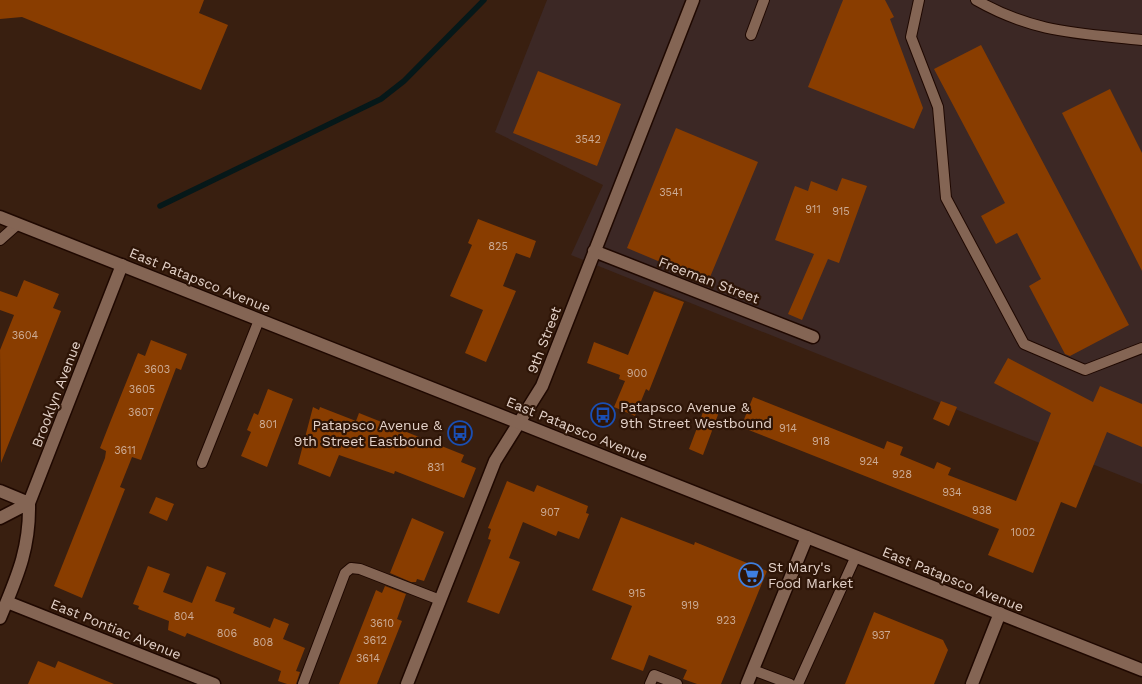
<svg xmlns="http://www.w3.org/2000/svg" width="1142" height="684" viewBox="0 0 1142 684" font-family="'Work Sans',sans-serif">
	<rect width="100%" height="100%" fill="#391f10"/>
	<!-- industrial -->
	<path fill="#3c2825" d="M547,0H1142V484L571,255L603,185L495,132Z"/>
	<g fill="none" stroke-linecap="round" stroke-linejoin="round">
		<!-- stream -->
		<path stroke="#061819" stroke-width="5.5" d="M160,206L381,99L404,81L484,0"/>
	</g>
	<!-- building -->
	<path fill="#893d00" d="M0,0H204L199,13L228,25L201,90L22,17L0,19Z
		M843,0H885L894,17L890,19L923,108L914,129L808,87Z
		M981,45L1129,325L1070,356L1065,354L1029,286L1041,279L1017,233L996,244L981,216L1005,203L934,69Z
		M538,71L621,104L597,166L513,133Z
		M1110,89L1142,153V271L1062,113Z
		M676,128L758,162L708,282L627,248Z
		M842,178L867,186L839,263L828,259L802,320L788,314L814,254L775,240L795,186L808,191L811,181L837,191Z
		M478,219L536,241L530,258L516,253L503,286L516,291L486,362L465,353L483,310L450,296L472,245L468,243Z
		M24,280L59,294L53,308L61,311L1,463L0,350L14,315L0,310V291L17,297Z
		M654,291L684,302L649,391L646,389L635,416L614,407L625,381L619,379L620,375L587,363L594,342L628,355Z
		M151,340L187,354L181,370L176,368L141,460L132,457L120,487L125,489L82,598L54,586L105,458L106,451L100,448L111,420L138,353L145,356Z
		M1008,358L1093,402L1100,386L1142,404V447L1107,432L1076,508L1061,502L1033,573L988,555L999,529L741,427L753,397L884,449L887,441L903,447L900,455L934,469L937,462L951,468L948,475L1016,501L1051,413L994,383Z
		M268,389L293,399L267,467L241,456L251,432L247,430L254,413L258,415Z
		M941,401L957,407L949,426L933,419Z
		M313,407L319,410L320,407L356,421L359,413L464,455L461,462L476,468L464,498L395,471L394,474L339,455L330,477L298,464Z
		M705,407L719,412L703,455L689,449Z
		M507,481L534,492L537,485L588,506L586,513L589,514L579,539L558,531L556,536L523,522L509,558L520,562L499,614L467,602L491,540L488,539L491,529L488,528Z
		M156,497L174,504L167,521L149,513Z
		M621,517L694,545L695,542L767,571L721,684H697L683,679L687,670L649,655L643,671L611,659L632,606L592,590Z
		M412,518L444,532L424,581L417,579L416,582H411L390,573Z
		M148,566L170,574L163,592L192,603L207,566L226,573L215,601L235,608L233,613L270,628L274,618L289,624L283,639L305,648L296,671L300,672L296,684H287L278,681L281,671L187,633L185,637L168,630L169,621L138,609L139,606L133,604Z
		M385,586L406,594L397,619L402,621L377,684H339L376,590L382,593Z
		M874,612L943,640L948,650L934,684H845Z
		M38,661L55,668L58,661L114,684H28Z"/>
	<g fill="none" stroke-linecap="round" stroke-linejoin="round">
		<!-- service casing -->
		<g stroke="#1f0800" stroke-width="12">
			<path id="service" d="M919,0L911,37L938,107L946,198L1024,344L1085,370L1142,348
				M976,0C1034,33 1077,33 1142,40
				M751,35L764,0
				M0,240L18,224
				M202,463L259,320
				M753,670L790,684
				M303,684L345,573L351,568L360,569L440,600
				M650,684L654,675L677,684
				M798,684L856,556"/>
		</g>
		<!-- minor casing -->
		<g stroke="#1f0800" stroke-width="15">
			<path id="minor" d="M594,251L813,337
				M0,491L29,503
				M0,518L29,503L122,265
				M7,602L214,684
				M0,618C17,577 30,549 29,503
				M407,684L495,461L542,386L693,0
				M747,684L807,537"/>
		</g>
		<!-- tertiary casing -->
		<g stroke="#1f0800" stroke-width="15">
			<path id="tertiary" d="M972,684L1000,613"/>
		</g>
		<!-- secondary casing -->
		<g stroke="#1f0800" stroke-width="15">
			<path id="secondary" d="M0,217L1142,670"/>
		</g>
		<!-- service -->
		<use href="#service" stroke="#846554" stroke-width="10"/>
		<!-- minor -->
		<use href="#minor" stroke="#846554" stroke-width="12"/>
		<!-- tertiary -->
		<use href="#tertiary" stroke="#846554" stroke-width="12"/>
		<!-- secondary -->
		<use href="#secondary" stroke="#846554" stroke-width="12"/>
	</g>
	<!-- icons -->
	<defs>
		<g id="bus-ring" transform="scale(1.25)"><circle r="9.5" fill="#2e1507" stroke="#1a4fb4" stroke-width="1.5"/><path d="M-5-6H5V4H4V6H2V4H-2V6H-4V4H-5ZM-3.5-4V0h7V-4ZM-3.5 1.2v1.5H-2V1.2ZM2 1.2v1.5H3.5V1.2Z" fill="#1a4fb4"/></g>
		<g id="supermarket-ring" transform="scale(1.25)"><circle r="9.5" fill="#2e1507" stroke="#3f7fe0" stroke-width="1.5"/><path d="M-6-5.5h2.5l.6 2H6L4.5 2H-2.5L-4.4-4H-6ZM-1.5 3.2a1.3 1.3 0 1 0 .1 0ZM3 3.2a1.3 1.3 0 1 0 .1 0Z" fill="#3f7fe0"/></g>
	</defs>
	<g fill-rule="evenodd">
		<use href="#bus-ring" x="603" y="415"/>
		<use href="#bus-ring" x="460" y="433"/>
		<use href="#supermarket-ring" x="751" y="575"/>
	</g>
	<g text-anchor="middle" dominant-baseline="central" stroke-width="4.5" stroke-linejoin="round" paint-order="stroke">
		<!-- number labels -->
		<g font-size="11" fill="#ccac96">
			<text x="588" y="139">3542</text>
			<text x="671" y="192">3541</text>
			<text x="813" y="209">911</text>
			<text x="841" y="211">915</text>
			<text x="498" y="246">825</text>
			<text x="25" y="335">3604</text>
			<text x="157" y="369">3603</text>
			<text x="637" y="373">900</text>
			<text x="142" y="389">3605</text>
			<text x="141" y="412">3607</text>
			<text x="268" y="424">801</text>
			<text x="788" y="428">914</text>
			<text x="821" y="441">918</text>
			<text x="125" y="450">3611</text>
			<text x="869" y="461">924</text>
			<text x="436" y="467">831</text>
			<text x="902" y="474">928</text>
			<text x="952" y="492">934</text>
			<text x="982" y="510">938</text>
			<text x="550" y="512">907</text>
			<text x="1023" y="532">1002</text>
			<text x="637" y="593">915</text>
			<text x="690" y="605">919</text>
			<text x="184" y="616">804</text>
			<text x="726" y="620">923</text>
			<text x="382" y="623">3610</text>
			<text x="227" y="633">806</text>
			<text x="881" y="635">937</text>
			<text x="375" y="640">3612</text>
			<text x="263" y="642">808</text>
			<text x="368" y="658">3614</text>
		</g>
		<!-- street labels -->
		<g font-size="14" fill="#e3d1c8" stroke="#2e1507">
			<text transform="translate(200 280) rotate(22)">East Patapsco Avenue</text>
			<text transform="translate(709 280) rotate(21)">Freeman Street</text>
			<text transform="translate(544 340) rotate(-69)">9th Street</text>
			<text transform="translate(56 394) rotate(-69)">Brooklyn Avenue</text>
			<text transform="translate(577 429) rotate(22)">East Patapsco Avenue</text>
			<text transform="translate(953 579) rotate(22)">East Patapsco Avenue</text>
			<text transform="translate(116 629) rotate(22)">East Pontiac Avenue</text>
		</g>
		<!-- poi labels -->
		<g font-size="14" fill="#e3d1c8" stroke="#2e1507" text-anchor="start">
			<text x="620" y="407">Patapsco Avenue &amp;<tspan x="620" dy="16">9th Street Westbound</tspan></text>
			<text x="442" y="425" text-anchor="end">Patapsco Avenue &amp;<tspan x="442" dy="16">9th Street Eastbound</tspan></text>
			<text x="768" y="567">St Mary's<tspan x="768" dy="16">Food Market</tspan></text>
		</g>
	</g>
</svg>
